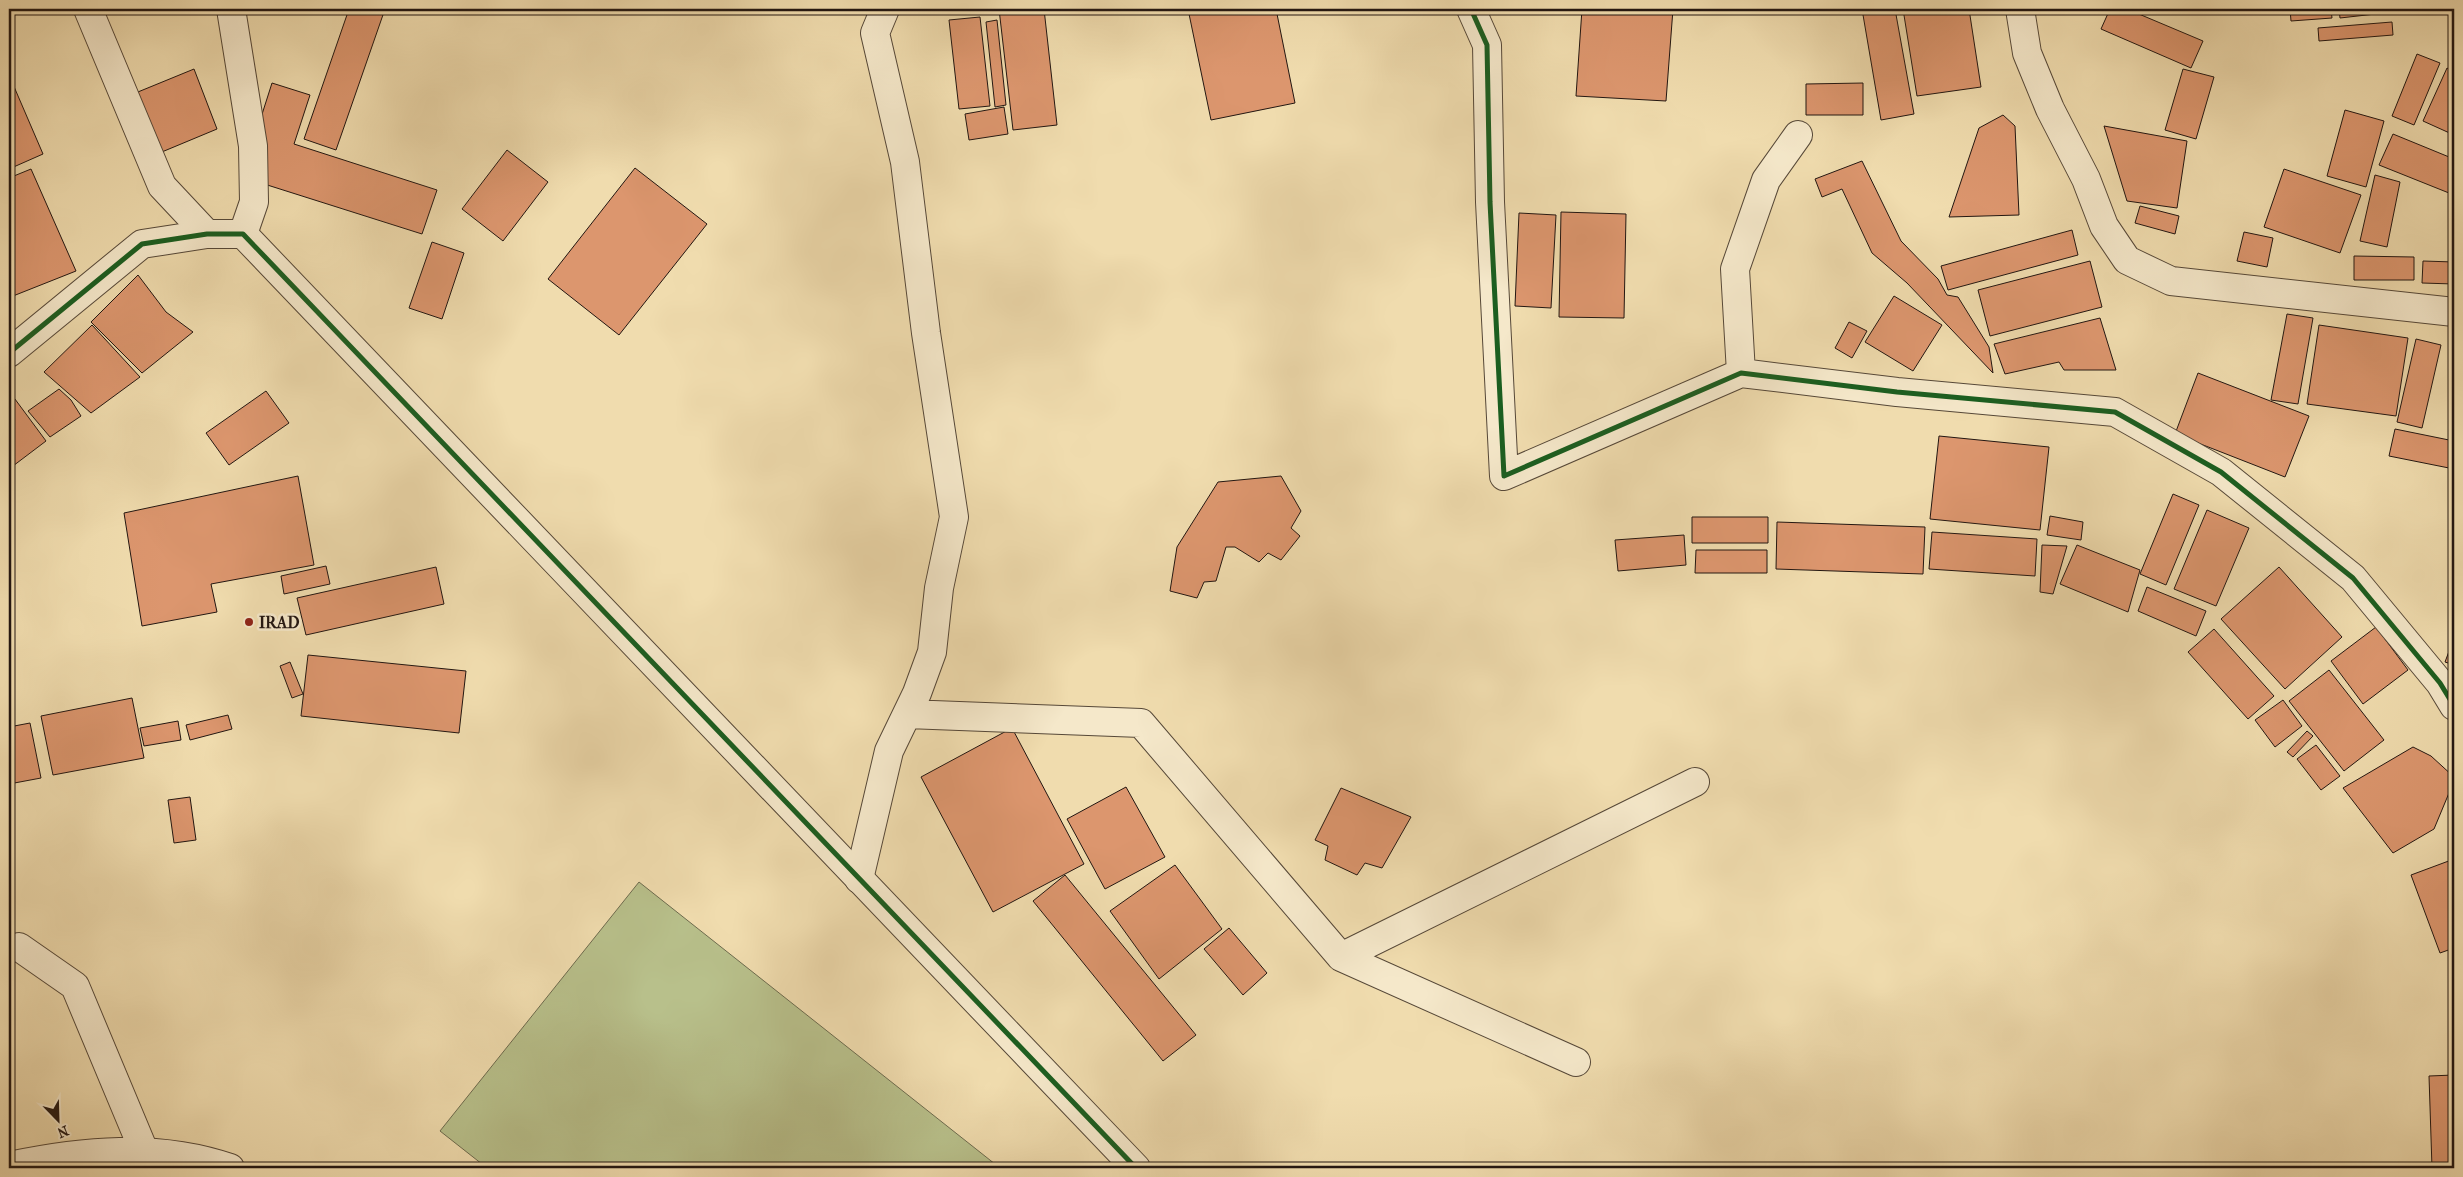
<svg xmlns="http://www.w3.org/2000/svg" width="2463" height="1177" viewBox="0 0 2463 1177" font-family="'IM FELL French Canon',serif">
	<rect width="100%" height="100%" fill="#f0dcae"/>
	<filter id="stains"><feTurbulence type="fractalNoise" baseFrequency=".004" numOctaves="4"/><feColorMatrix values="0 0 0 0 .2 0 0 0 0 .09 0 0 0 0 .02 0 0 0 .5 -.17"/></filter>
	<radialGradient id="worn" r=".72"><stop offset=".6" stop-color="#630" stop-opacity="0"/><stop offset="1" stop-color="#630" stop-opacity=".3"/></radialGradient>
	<!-- green -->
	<path fill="#b8c08b" stroke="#6d6b4e" d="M639,882L1000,1168H487L440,1131Z"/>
	<!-- building -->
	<path fill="#dc966e" stroke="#221611" d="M9,9H23L9,15Z
		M349,9H385L336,150L304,139Z
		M999,9H1044L1057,125L1013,130Z
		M1188,9H1276L1295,103L1211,120Z
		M1582,9H1673L1666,101L1576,96Z
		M1862,9H1895L1914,114L1881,120Z
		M1903,9H1969L1981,87L1917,96Z
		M2110,9H2127L2203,41L2191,68L2101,29Z
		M2290,9H2331L2332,18L2291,21Z
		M2339,9H2393V12L2340,18Z
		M980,17L990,106L959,109L949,20Z
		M997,20L1006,105L995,107L986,22Z
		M2392,22L2393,35L2319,41L2318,28Z
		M2417,54L2440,63L2414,125L2392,116Z
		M2447,68L2454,72V135L2423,121Z
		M194,69L217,129L157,154L133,94Z
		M2183,69L2214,77L2196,139L2165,130Z
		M9,75L43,154L9,169Z
		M272,83L310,95L294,144L437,190L422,234L242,177Z
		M1863,83V115H1806V84Z
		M1004,107L1008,134L969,140L965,114Z
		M2345,110L2384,121L2366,187L2327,176Z
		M2003,115L2015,126L2019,215L1949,217L1979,128Z
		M2104,126L2187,141L2177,208L2127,201Z
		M2393,134L2454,159V195L2379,165Z
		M507,150L548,182L503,241L462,209Z
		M1862,161L1901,241L1938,279L1947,295L1958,297L1989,347L1993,373L1907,283L1872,253L1842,189L1822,197L1815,179Z
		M635,168L707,224L619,335L548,279Z
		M31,169L76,271L13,296L9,288V178Z
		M2284,169L2361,195L2340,253L2264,227Z
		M2375,175L2400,182L2387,247L2360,241Z
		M2140,206L2179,216L2175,234L2135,223Z
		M1561,212L1626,214L1624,318L1559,317Z
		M1519,213L1556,215L1551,308L1515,306Z
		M2072,230L2078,255L1948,290L1941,266Z
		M2244,232L2273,238L2267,267L2237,261Z
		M432,242L464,253L442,319L409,308Z
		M2354,256L2414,257V280H2354Z
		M2090,261L2102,307L1990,336L1978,290Z
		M2423,261L2454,262V284L2422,283Z
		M138,275L166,312L193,332L142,373L91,322Z
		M1894,296L1942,325L1913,371L1865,342Z
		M2287,314L2313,318L2298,404L2271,400Z
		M2100,318L2116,370H2064L2059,362L2005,374L1994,344Z
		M1849,322L1867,331L1852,358L1835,348Z
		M92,325L140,377L91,413L44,372Z
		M2319,325L2408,338L2396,416L2307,404Z
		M2416,339L2441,345L2422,428L2397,422Z
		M2198,373L2309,416L2285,477L2175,434Z
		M59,389L71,400L81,416L50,437L28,411Z
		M9,391L46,441L9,469Z
		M266,391L289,423L229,465L206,433Z
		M2395,429L2454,441V469L2389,456Z
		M1939,436L2049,447L2040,530L1930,519Z
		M298,476L314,565L211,584L217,612L142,626L124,513Z
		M1281,476L1301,511L1291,528L1300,536L1281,560L1268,553L1259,562L1235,547H1226L1216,581L1204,582L1197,598L1170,591L1177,547L1218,482Z
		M2173,494L2199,505L2166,585L2140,574Z
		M2207,510L2249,528L2216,606L2174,589Z
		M2050,516L2083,522L2081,540L2047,535Z
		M1692,517H1768V543H1692Z
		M1777,522L1925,527L1923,574L1776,569Z
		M1932,532L2037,539L2035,576L1929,569Z
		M1684,535L1686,565L1618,571L1615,540Z
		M2042,545L2067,546L2053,594L2040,592Z
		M2077,545L2140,570L2128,612L2060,584Z
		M1696,550H1767V573H1695Z
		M326,566L330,584L284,594L281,576Z
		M436,567L444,604L306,635L297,598Z
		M2279,567L2342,637L2285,689L2221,619Z
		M2147,587L2206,611L2196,636L2138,611Z
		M2376,627L2408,670L2363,704L2331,661Z
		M2214,629L2274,696L2248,719L2188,652Z
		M2454,638V665L2445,662Z
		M308,655L466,671L459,733L301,716Z
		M290,662L303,694L292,698L280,666Z
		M2329,670L2384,740L2344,771L2289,701Z
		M132,698L144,758L53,775L41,716Z
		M2283,700L2302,726L2275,747L2255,720Z
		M228,715L232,729L190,740L186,725Z
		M178,721L181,740L144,746L140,728Z
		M30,723L41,778L9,784V727Z
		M1012,728L1084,864L993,912L921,777Z
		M2307,731L2313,736L2293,757L2287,752Z
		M2316,745L2340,776L2321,790L2297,759Z
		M2413,747L2431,756L2454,777V781L2434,829L2393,853L2343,788Z
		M1126,787L1165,857L1105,889L1067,819Z
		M1341,788L1411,817L1382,868L1365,863L1357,875L1325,860L1328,846L1315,840Z
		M190,797L196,840L174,843L168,800Z
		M2454,859V948L2440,953L2411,875Z
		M1175,865L1222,929L1159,979L1110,911Z
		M1065,875L1196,1035L1163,1061L1033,901Z
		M1229,928L1267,973L1243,995L1204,949Z
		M2454,1075V1168H2432L2429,1076Z"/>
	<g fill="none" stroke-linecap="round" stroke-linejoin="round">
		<!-- minor casing -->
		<g stroke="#564838" stroke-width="30">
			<path id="minor" d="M88,9L162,186L207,234
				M1471,9L1487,45L1490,202L1504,476L1741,373L1897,392L2115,412L2221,472L2353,578L2440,683L2454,706
				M2020,9L2027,53L2050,109L2086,179L2104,226L2127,260L2171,281L2454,312
				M1741,373L1735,269L1766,180L1798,135
				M907,714L1141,723L1341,957L1695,782
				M859,879L889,751L917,693L932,652L939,588L954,517L926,333L905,162L875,33L885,9
				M19,947L75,986L144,1151
				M1341,957L1576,1062"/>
		</g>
		<!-- tertiary casing -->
		<g stroke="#564838" stroke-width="30">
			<path id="tertiary" d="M231,9L253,146L254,202L243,234
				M9,353L142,244L207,234H243L1136,1168
				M9,1166C81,1151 158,1143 230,1168"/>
		</g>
		<!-- minor -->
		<use href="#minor" stroke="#f5e8ca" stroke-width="28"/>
		<!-- tertiary -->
		<use href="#tertiary" stroke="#f5e8ca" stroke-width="28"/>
		<!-- cycleway casing -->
		<g stroke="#f5e8ca" stroke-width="8">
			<path id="cycleway" d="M1471,9L1487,45L1490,202L1504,476L1741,373L1897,392L2115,412L2221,472L2353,578L2440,683L2454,706
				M9,353L142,244L207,234H243L1136,1168"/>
		</g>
		<!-- cycleway -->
		<use href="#cycleway" stroke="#1b5e20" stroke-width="5"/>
	</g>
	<!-- markers -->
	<circle fill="#8f2418" stroke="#f5e8ca" stroke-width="2" cx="249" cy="622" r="5"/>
	<g text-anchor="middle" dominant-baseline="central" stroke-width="5" stroke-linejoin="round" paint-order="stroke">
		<!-- poi labels -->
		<g font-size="16" font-weight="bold" fill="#221611" stroke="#f5e8ca" text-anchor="start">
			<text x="259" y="622">IRAD</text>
		</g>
	</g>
	<!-- margin -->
	<rect width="2463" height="1177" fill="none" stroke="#f0dcae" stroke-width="30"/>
	<rect x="10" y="10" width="2443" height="1157" fill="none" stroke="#221611" stroke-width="2.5"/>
	<rect x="15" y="15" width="2433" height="1147" fill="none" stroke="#221611"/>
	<!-- north arrow -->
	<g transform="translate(58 1120) rotate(157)" stroke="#f5e8ca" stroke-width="4" paint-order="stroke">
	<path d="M0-4L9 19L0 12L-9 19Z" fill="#221611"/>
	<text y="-8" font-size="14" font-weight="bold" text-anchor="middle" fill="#221611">N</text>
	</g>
	<rect width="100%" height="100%" filter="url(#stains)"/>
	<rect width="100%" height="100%" fill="url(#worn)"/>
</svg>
